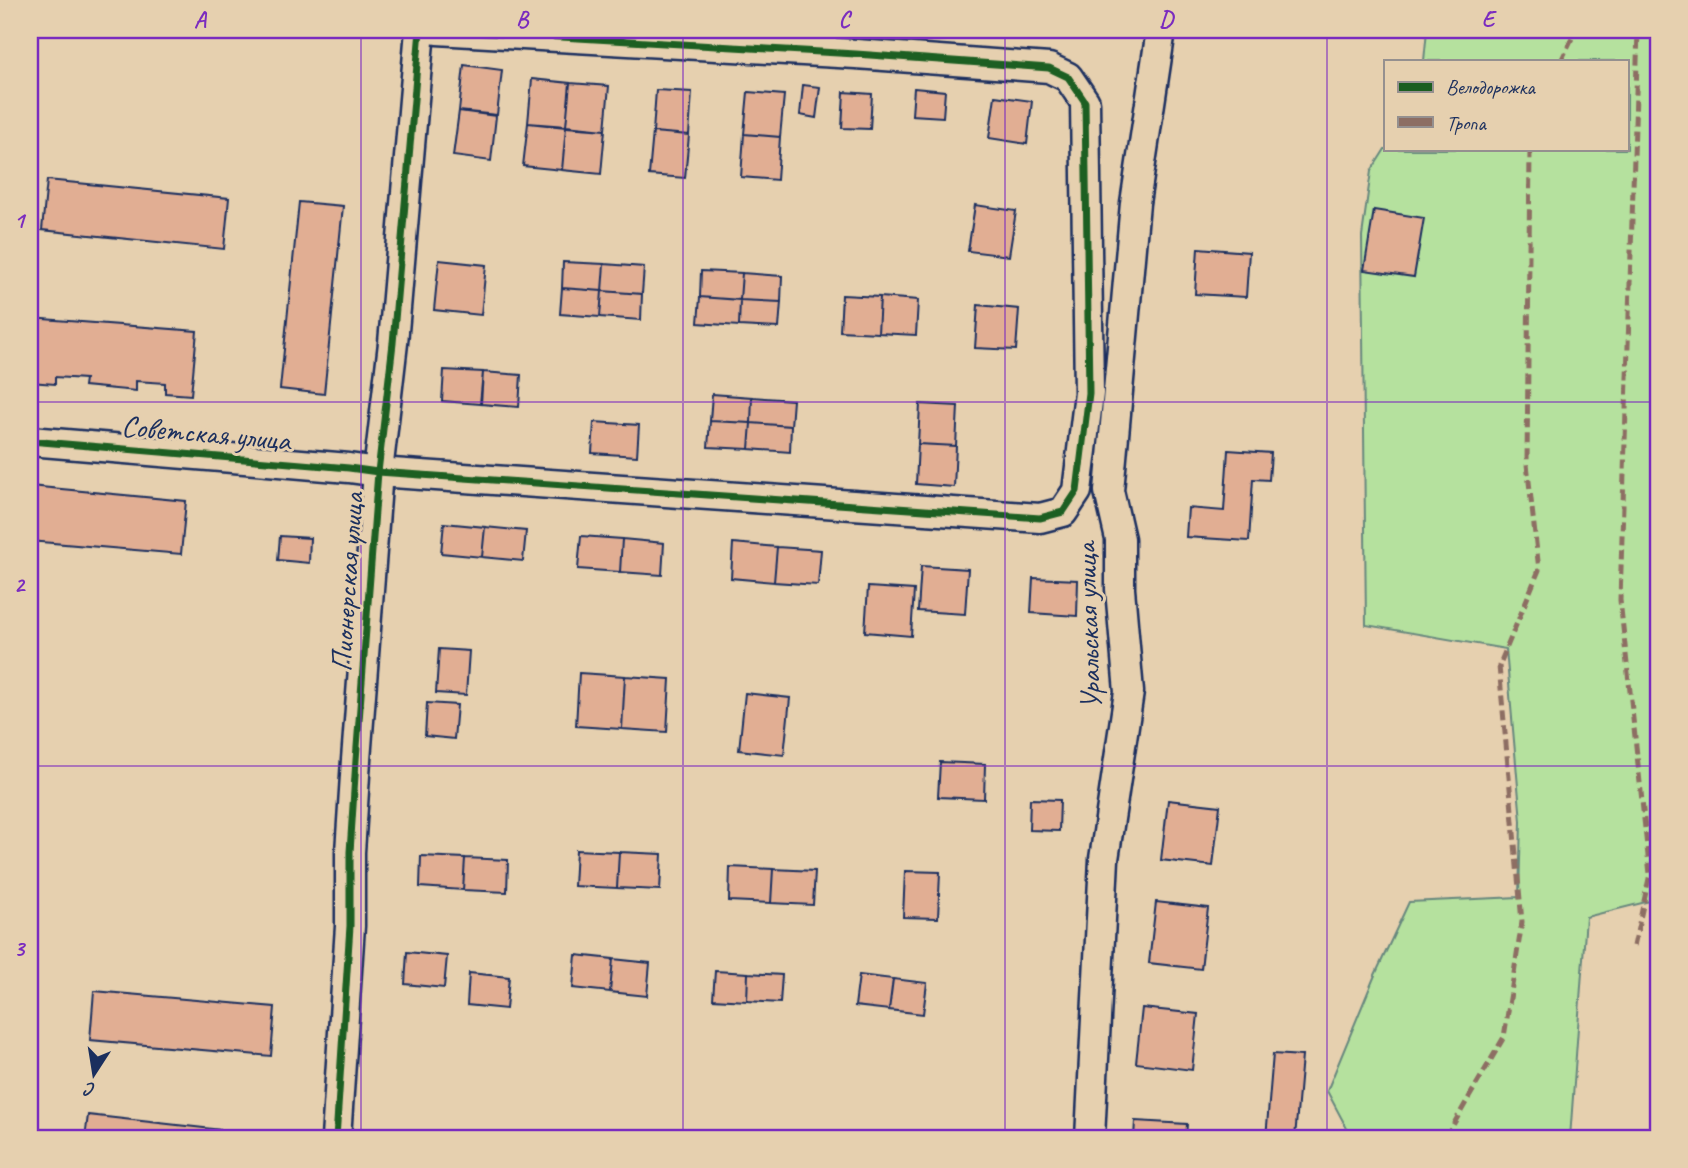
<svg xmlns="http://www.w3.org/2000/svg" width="1688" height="1168" viewBox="0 0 1688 1168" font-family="Caveat,sans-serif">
	<rect width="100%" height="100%" fill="#e6d0af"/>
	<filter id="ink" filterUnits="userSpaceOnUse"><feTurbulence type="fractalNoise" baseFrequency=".0143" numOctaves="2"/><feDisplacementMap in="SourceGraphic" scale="14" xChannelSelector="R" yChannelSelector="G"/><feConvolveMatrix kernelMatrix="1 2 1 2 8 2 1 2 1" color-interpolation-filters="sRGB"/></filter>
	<g filter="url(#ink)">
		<!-- green -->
		<path fill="#b5e19e" stroke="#68887e" stroke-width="2" d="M1427,30H1658V899L1586,917L1570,1138H1352L1327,1091L1375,975L1409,902L1519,897L1521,821L1506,649L1366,625L1362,236L1371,171L1385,149H1627V61H1424Z"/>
		<!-- building -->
		<path fill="#e1ae93" stroke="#1b2f5e" stroke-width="2" d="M464,65L502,70L497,115L459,111Z
			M532,79L570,83L566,126L528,123Z
			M570,83L609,86L605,130L566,126Z
			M803,85L820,87L816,118L800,115Z
			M914,88L945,91L943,117L912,115Z
			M656,90L692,92L689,135L653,132Z
			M748,92L784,95L780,137L744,134Z
			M844,92L872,94L870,129L842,128Z
			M995,96L1032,101L1027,144L989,138Z
			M459,111L496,116L491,161L453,156Z
			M528,123L566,127L562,170L523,166Z
			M566,127L605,130L601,174L562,170Z
			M653,132L689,135L685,178L649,175Z
			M744,134L780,137L777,180L741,177Z
			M47,180L229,198L224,249L42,230Z
			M299,202L343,206L324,394L280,389Z
			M975,205L1016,211L1009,256L968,251Z
			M1374,210L1424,218L1414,277L1364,270Z
			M1198,248L1249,252L1246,297L1195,294Z
			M439,260L486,265L481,315L434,310Z
			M563,262L604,264L602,291L562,288Z
			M604,264L644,267L642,294L602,291Z
			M701,271L742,273L740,300L700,297Z
			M742,273L782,276L781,302L740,300Z
			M562,288L602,291L600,317L560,314Z
			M602,291L642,294L641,320L600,317Z
			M842,295L880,297L878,333L840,331Z
			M700,297L740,300L739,326L698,323Z
			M880,297L918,300L916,335L878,333Z
			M740,300L781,302L779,328L739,326Z
			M978,305L1019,309L1016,350L975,348Z
			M30,318L197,331L191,395L165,393V383L136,381V391L84,386L85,379L55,377V384L30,382Z
			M444,370L483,372L480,404L442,401Z
			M483,372L521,375L519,407L481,404Z
			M712,394L752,397L751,423L710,421Z
			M752,397L793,400L791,426L751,423Z
			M920,404L958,406L956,446L918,444Z
			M710,421L751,423L749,449L708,447Z
			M594,422L639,425L637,456L592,453Z
			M751,423L791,426L790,452L749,449Z
			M918,444L956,446L954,487L916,484Z
			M1228,450L1271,453L1269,480L1253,479L1249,541L1186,537L1188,508L1224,511Z
			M30,486L186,501L181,554L30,541Z
			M444,523L485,527L482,557L441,553Z
			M485,527L526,531L523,561L482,557Z
			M280,536L310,538L309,563L278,560Z
			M581,536L622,539L620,572L578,569Z
			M622,539L664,543L662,575L620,572Z
			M733,543L777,547L774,582L731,578Z
			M777,547L821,550L818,585L774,582Z
			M921,566L968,569L965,614L918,611Z
			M1033,578L1078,580L1077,616L1031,613Z
			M868,587L914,590L911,636L865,632Z
			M439,649L469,651L466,695L436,693Z
			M579,673L625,676L622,729L576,726Z
			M625,676L670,679L667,732L622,729Z
			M745,693L790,698L784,755L739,750Z
			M427,703L457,705L454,739L425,736Z
			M940,762L985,764L984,799L938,797Z
			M1030,799L1060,800L1059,831L1029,830Z
			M1168,800L1220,806L1213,866L1161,860Z
			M576,850L619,852L617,888L574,886Z
			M619,852L662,854L660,890L617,888Z
			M421,856L465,858L463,890L420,887Z
			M465,858L508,860L507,892L463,890Z
			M730,867L773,869L771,903L729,901Z
			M773,869L815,871L813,905L771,903Z
			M905,871L940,872L938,918L903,917Z
			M1156,902L1208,908L1201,969L1149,963Z
			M407,952L447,956L444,988L405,984Z
			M576,955L613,959L610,992L573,988Z
			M613,959L650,963L647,996L610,992Z
			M715,971L748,973L747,1001L713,999Z
			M469,973L509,977L506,1009L467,1005Z
			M748,973L782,975L780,1003L747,1001Z
			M859,975L893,979L889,1010L855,1006Z
			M893,979L927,983L923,1014L889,1010Z
			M94,991L275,1007L271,1056L90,1040Z
			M1142,1008L1198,1014L1192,1070L1136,1063Z
			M1273,1054L1302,1056L1295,1138H1266Z
			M88,1115L267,1135V1138H85Z
			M1135,1121L1187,1124L1186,1138H1134Z"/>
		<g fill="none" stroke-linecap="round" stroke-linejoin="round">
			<!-- minor casing -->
			<g stroke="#1b2f5e" stroke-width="33">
				<path id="minor" d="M30,441L349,468L378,472L1040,518L1063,512L1077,491L1089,393L1085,102L1068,77L1049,68L856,54L437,30
					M336,1138L350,926V852L356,760L378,472L393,343L420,30
					M1090,1138L1104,859L1129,692L1120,589V539L1109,491L1135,203L1161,30"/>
			</g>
			<!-- minor -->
			<use href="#minor" stroke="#e6d0af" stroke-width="28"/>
			<!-- quiet -->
			<path stroke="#8d6e63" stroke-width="5" stroke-dasharray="10 5" stroke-linecap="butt" d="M1561,61L1576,30
				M1634,946L1650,874L1620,600L1638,30
				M1447,1138L1449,1132L1504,1037L1522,922L1499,666L1539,570L1527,464L1530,149"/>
			<!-- cycleway casing -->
			<g stroke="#e6d0af" stroke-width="11">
				<path id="cycleway" d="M30,441L349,468L378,472L1040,518L1063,512L1077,491L1089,393L1085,102L1068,77L1049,68L856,54L437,30
					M336,1138L350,926V852L356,760L378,472L393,343L420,30"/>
			</g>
			<!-- cycleway -->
			<use href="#cycleway" stroke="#1b5e20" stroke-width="7"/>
		</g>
	</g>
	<!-- grid -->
	<path fill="none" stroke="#7b2cbf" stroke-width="2" stroke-opacity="0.55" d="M361,30V1138M683,30V1138M1005,30V1138M1327,30V1138M30,402H1658M30,766H1658"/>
	<g text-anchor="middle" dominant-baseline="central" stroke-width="6" stroke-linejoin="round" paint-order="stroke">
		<!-- street labels -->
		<g font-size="30" fill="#1b2f5e" stroke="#e6d0af">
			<text transform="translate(206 433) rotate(5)">Советская улица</text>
			<text transform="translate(347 582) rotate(-86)">Пионерская улица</text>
			<text transform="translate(1088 626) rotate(-92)">Уральская улица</text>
		</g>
	</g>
	<!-- margin -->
	<rect width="1688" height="1168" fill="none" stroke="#e6d0af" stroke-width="77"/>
	<!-- legend -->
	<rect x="1384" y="60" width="245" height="91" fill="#e6d0af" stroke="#95908f" stroke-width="2"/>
	<rect x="1398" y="82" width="35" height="10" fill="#1b5e20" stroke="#95908f" stroke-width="2"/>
	<text x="1446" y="94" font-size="21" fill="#1b2f5e">Велодорожка</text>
	<rect x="1398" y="117" width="35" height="10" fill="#8d6e63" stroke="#95908f" stroke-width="2"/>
	<text x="1446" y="130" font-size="21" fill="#1b2f5e">Тропа</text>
	<!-- north arrow -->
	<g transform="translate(94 1074) rotate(192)" stroke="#e6d0af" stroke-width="5" paint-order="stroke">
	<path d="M0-5L12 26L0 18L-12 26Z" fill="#1b2f5e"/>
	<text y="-10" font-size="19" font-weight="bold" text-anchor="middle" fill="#1b2f5e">С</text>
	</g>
	<rect x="38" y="38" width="1612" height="1092" fill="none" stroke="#7b2cbf" stroke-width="2.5"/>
	<g font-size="23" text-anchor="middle" font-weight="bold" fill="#7b2cbf">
		<text x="200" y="27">A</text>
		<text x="522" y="27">B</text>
		<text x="844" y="27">C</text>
		<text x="1166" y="27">D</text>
		<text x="1488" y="27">E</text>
		<text x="19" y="228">1</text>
		<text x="19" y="592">2</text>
		<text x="19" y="956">3</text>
	</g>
</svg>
